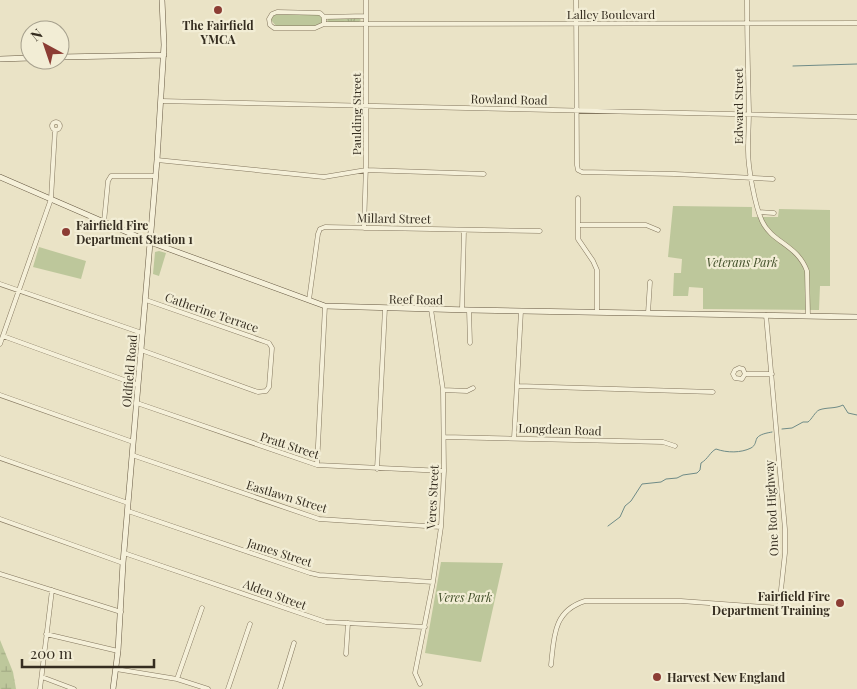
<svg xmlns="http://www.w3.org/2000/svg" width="857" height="689" viewBox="0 0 857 689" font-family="'Playfair Display',serif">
	<defs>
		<pattern id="grass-tufts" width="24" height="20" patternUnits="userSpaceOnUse" patternTransform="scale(1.25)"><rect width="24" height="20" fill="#bdc79b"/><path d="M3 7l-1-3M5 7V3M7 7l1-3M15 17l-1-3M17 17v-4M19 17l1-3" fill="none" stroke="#a3ab85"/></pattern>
		<pattern id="wetland-marsh" width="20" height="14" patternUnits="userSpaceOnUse" patternTransform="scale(1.25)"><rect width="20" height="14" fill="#bdc79b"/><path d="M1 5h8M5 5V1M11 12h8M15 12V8" fill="none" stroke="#a3ab85"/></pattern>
	</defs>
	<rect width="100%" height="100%" fill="#eae3c6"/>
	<!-- grass -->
	<path fill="url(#grass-tufts)" d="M329,18H359L361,20L359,22H329L327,21Z"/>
	<!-- wetland -->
	<path fill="url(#wetland-marsh)" d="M0,640L13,672L16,689H0Z"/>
	<!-- park -->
	<path fill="#bdc79b" d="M276,14H316L320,15L322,20L321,24L317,26H276L271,20L272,17Z
		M673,206L752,207V217H778L779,209L830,210V286H820L819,310L703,309V288L689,287L688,296H673L674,273H681L682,259L668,257Z
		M39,247L86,261L81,279L33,267Z
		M159,251L166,253L159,276L153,274L155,252Z
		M441,562L503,563L481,662L425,653Z"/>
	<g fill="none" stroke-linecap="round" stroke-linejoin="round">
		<!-- stream -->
		<path stroke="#6f8b87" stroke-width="1" d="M793,66L857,64
			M782,429L792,428L803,422H808C812,419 815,412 819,410C827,407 835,409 843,405L848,413L857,415
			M608,526L620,517L625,506L631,501L642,484L661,482L666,479L677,478L683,475L697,473L700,470L701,463C708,459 710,452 716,449C727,453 741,453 751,448C756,445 755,442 757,438C760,434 767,433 772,432"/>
		<!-- street casing -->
		<g stroke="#83765e" stroke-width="5">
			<path id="street" d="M576,0L577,165L578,170L582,172L675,174L773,179
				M747,0C747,37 748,74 749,111C749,124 748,137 748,150C748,168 755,206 762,221C772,243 797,244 807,271L808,316
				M277,12L320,13L324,17V24L315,28H274L270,25L269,19L272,14Z
				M324,17L366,16
				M324,24L857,23
				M161,101L857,117
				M52 126a4 4 0 1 1 8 0a4 4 0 1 1-8 0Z
				M157,160L324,177L366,170L484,174
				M578,198V239L593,261L597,270V312
				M759,212L774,213
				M104,222L108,181L111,176H155
				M578,225H646L658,230
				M364,228L366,165V0
				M0,284L142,333
				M309,300L318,234L320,229L325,227L540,231
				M462,309L464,230
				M469,310L470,343
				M648,313L650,282
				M3,336L138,385
				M0,344L51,199L55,130
				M141,350L258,392L266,391L269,387L272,348L269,343L146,300
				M745,374L743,369L739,368L735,370L733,374L735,378L742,379L745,374H772
				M518,386L713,392
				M443,390L467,391L473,388
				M0,395L133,442
				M137,403L317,465L444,471
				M444,437L663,442L675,446
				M514,438L521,311
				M132,455L319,519L441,527
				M0,458L128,503
				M317,465L325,306
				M377,469L385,308
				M128,511L310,573L319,575L433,582
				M0,519L123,563
				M124,553L326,622L425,627
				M0,574L121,612
				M46,634L118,651
				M346,654L348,623
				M551,665C554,637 553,611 585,601H681L779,608L785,553V529L766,315
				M116,669L177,679L208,689
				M42,677L74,689
				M177,679L202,608
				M420,684L415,673L433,582L441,527L444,471L443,390L431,309
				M40,689L52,590
				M228,689L250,624
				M280,689L294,643"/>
		</g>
		<!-- secondary casing -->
		<g stroke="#655741" stroke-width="6">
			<path id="secondary" d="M60,57L164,55
				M0,59L30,58
				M0,177L150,242L325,306L469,310L857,317
				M113,689L118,651L123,563L157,160L164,45L162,0"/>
		</g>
		<!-- street -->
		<use href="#street" stroke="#f5f0d9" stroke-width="4"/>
		<!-- secondary -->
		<use href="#secondary" stroke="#f5f0d9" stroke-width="5"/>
	</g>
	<!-- markers -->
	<g fill="#8c3d34" stroke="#f2edd5" stroke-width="2">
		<circle cx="218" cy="10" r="5"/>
		<circle cx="66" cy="232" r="5"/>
		<circle cx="840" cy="603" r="5"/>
		<circle cx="657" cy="677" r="5"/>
	</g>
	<g text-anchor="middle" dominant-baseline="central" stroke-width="4.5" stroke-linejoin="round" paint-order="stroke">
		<!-- street labels -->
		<g font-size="12" fill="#352d20" stroke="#f2edd5">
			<text x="611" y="14">Lalley Boulevard</text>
			<text transform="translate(509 99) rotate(1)">Rowland Road</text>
			<text transform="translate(738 106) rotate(-90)">Edward Street</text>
			<text transform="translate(356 114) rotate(-90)">Paulding Street</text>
			<text transform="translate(394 218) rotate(1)">Millard Street</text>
			<text transform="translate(416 299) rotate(1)">Reef Road</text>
			<text transform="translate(212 312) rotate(19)">Catherine Terrace</text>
			<text transform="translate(129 371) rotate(-85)">Oldfield Road</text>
			<text transform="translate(560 429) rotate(2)">Longdean Road</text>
			<text transform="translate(290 445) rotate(18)">Pratt Street</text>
			<text transform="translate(287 496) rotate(17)">Eastlawn Street</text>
			<text transform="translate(432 497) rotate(-87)">Veres Street</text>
			<text transform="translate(771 508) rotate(-93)">One Rod Highway</text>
			<text transform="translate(280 552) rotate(18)">James Street</text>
			<text transform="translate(275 594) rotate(20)">Alden Street</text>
		</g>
		<!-- poi labels -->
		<g font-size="12" font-weight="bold" fill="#352d20" stroke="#f2edd5" text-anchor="start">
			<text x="218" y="25" text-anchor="middle">The Fairfield<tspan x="218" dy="14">YMCA</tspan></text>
			<text x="76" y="225">Fairfield Fire<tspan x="76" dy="14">Department Station 1</tspan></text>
			<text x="830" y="596" text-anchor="end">Fairfield Fire<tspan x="830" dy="14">Department Training</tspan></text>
			<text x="667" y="677">Harvest New England</text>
		</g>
		<!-- park labels -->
		<g font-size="12" font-style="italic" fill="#414f29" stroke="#f2edd5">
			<text x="742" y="262">Veterans Park</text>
			<text x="465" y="597">Veres Park</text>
		</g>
	</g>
	<!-- north arrow -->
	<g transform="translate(45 45) rotate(320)"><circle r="24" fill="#f2edd5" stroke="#a6a08d"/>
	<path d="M0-4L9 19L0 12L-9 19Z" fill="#8c3d34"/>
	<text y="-8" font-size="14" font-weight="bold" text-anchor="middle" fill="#352d20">N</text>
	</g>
	<!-- scale -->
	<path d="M22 659v8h132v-8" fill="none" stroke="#352d20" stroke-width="2.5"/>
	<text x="30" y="659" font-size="15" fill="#352d20" stroke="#f2edd5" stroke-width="4" paint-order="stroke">200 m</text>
</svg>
